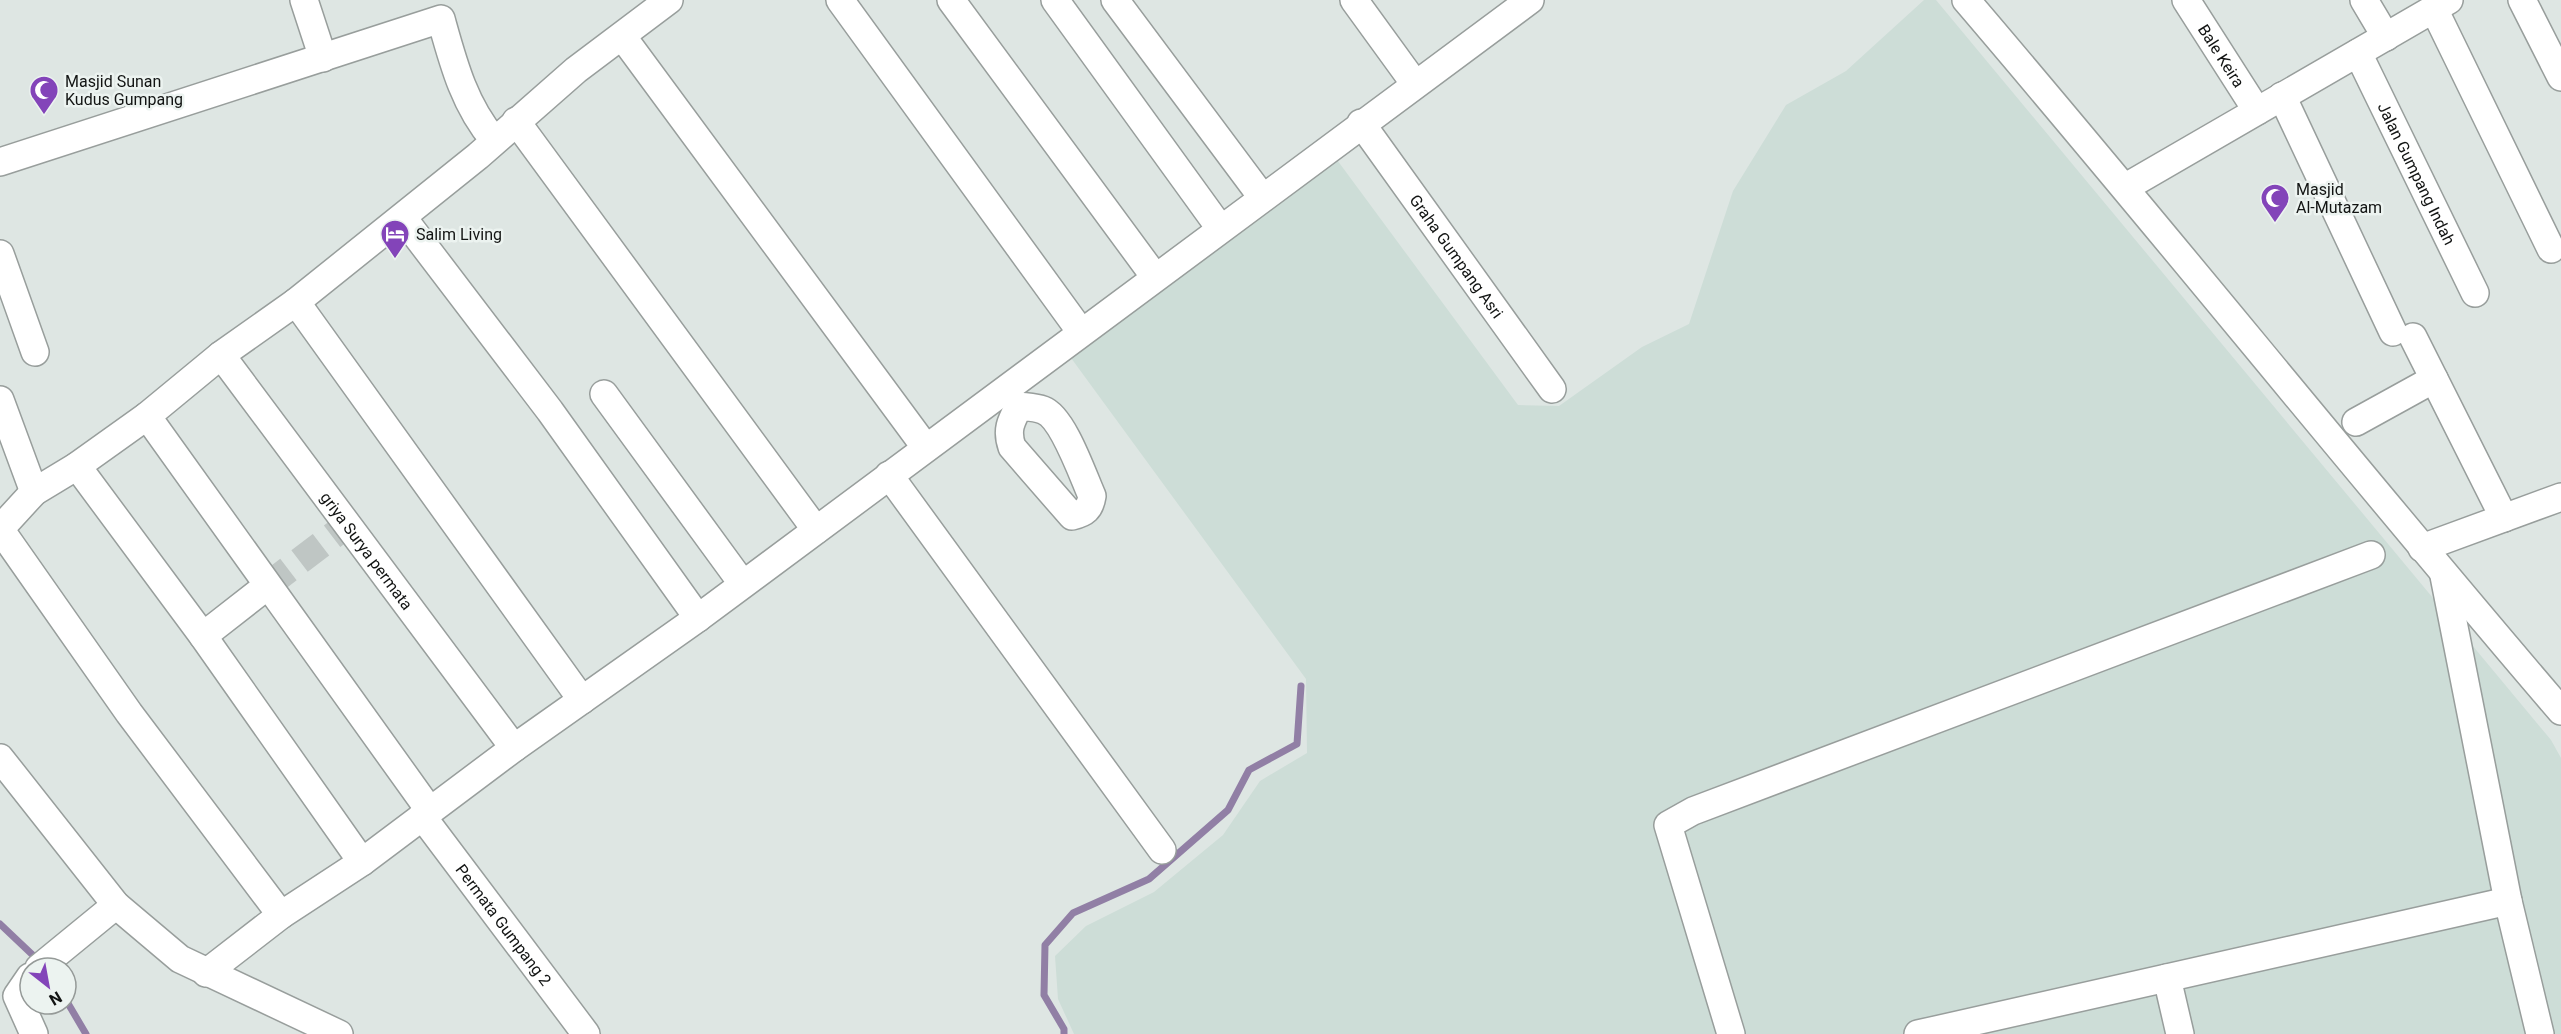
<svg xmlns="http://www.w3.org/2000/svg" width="2561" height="1034" viewBox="0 0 2561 1034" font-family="Roboto,sans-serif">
	<rect width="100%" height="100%" fill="#dee6e3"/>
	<!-- built -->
	<path fill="#cdddd7" d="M1924,0H1936L2551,740L2561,758V1034H1074L1058,999L1055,956L1086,926L1154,892L1223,835L1260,781L1307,753L1306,679L1063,347L1329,149L1518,405L1559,406L1642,347L1689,324L1733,191L1786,105L1846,71Z"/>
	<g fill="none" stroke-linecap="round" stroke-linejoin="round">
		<!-- stream -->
		<path stroke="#917fa5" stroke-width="7" d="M0,924L38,960
			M66,1000L86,1034
			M1064,1034V1029L1044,995L1045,945L1073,913L1149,879L1228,810L1249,770L1297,744L1301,686"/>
		<!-- minor-tunnel -->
		<path stroke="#bfc6c4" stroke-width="27" stroke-dasharray="27 14" stroke-linecap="butt" d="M267,586L348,524"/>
		<!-- minor casing -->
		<g stroke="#989e9c" stroke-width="30">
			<g id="minor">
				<path d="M304,0L323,58"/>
				<path d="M840,0L1081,332"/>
				<path d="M951,0L1155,277"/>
				<path d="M1055,0L1220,228"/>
				<path d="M1115,0L1262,197"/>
				<path d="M1354,0L1415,84"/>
				<path d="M1966,0C2167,235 2360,477 2561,711"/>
				<path id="s1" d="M2186,0L2257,111"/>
				<path d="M2364,0L2386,37"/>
				<path d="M2522,0L2561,77"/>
				<path d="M2434,9L2551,249"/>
				<path d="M622,36L926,448"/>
				<path id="s2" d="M2358,53L2475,293"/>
				<path d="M2282,96L2393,332"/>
				<path d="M516,121L816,530"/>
				<path id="s3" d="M1361,123L1552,389"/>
				<path d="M0,162L441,19C453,62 464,105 494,140"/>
				<path d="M2126,187L2449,0"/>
				<path d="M403,218L550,411L698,618"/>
				<path d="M0,254L35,352"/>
				<path d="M296,302L582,700"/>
				<path d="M2413,337L2504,518"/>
				<path id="s4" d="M221,355L514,748"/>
				<path d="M604,394L742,583"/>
				<path d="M0,400L34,492"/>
				<path d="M1019,406C1026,407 1035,407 1043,410C1063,417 1083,476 1092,496C1090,509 1085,513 1072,516L1012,447C1006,430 1011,421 1019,406Z"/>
				<path d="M147,416L430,811"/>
				<path d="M2356,422L2434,379"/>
				<path d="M77,466L203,636L267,586"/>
				<path d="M889,475L1162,850"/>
				<path d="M2422,548L2561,497"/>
				<path d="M2444,576L2508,901L2540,1034"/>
				<path d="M203,636L362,862"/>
				<path d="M0,758L116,905L180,959L339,1034"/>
				<path id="s5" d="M422,816L586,1034"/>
				<path d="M281,915L129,713L0,529L34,492L77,466L147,416L221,355L296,302L478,156L576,70L669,0"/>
				<path d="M39,968L116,905"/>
				<path d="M206,973L281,915L362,862L514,748L698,618L1530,0"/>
				<path d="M30,977L17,996L34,1034"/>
				<path d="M2167,978L2180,1034"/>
				<path d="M1731,1034L1668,825L1693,811L2371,555"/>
				<path d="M1918,1034L2508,901"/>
			</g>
		</g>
		<!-- minor -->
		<use href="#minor" stroke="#fff" stroke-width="27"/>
	</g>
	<!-- icons -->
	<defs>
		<g id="mosque-pin" transform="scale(1.5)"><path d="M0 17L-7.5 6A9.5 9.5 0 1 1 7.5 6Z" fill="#8344b9" stroke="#ecf3f0"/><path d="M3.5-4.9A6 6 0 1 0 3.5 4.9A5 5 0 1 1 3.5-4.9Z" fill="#fff"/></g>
		<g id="hotel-pin" transform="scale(1.5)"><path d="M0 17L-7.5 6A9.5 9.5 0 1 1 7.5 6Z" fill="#8344b9" stroke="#ecf3f0"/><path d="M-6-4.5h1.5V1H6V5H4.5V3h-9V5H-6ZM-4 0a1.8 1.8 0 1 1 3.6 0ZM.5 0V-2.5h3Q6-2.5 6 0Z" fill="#fff"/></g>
	</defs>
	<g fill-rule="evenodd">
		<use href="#mosque-pin" x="44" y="90"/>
		<use href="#mosque-pin" x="2275" y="198"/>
		<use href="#hotel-pin" x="395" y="234"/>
	</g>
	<g text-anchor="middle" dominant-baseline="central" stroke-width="5" stroke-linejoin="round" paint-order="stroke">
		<!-- street labels -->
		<g font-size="16" fill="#121413" stroke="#ecf3f0">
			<text stroke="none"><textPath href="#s1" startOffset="66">Bale Keira</textPath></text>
			<text stroke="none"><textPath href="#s2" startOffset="134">Jalan Gumpang Indah</textPath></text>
			<text stroke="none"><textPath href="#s3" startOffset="164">Graha Gumpang Asri</textPath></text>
			<text stroke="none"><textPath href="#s4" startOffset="244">griya Surya permata</textPath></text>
			<text stroke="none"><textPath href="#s5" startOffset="136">Permata Gumpang 2</textPath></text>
		</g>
		<!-- poi labels -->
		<g font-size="16" fill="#121413" stroke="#ecf3f0" text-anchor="start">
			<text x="65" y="81">Masjid Sunan<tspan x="65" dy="18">Kudus Gumpang</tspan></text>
			<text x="2296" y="189">Masjid<tspan x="2296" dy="18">Al-Mutazam</tspan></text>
			<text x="416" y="234">Salim Living</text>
		</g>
	</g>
	<!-- north arrow -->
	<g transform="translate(48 986) rotate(149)"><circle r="28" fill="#ecf3f0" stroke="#959a98" stroke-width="1.5"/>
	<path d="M0-4.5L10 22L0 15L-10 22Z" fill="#8344b9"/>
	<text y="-9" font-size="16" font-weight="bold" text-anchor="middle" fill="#121413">N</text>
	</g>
</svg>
